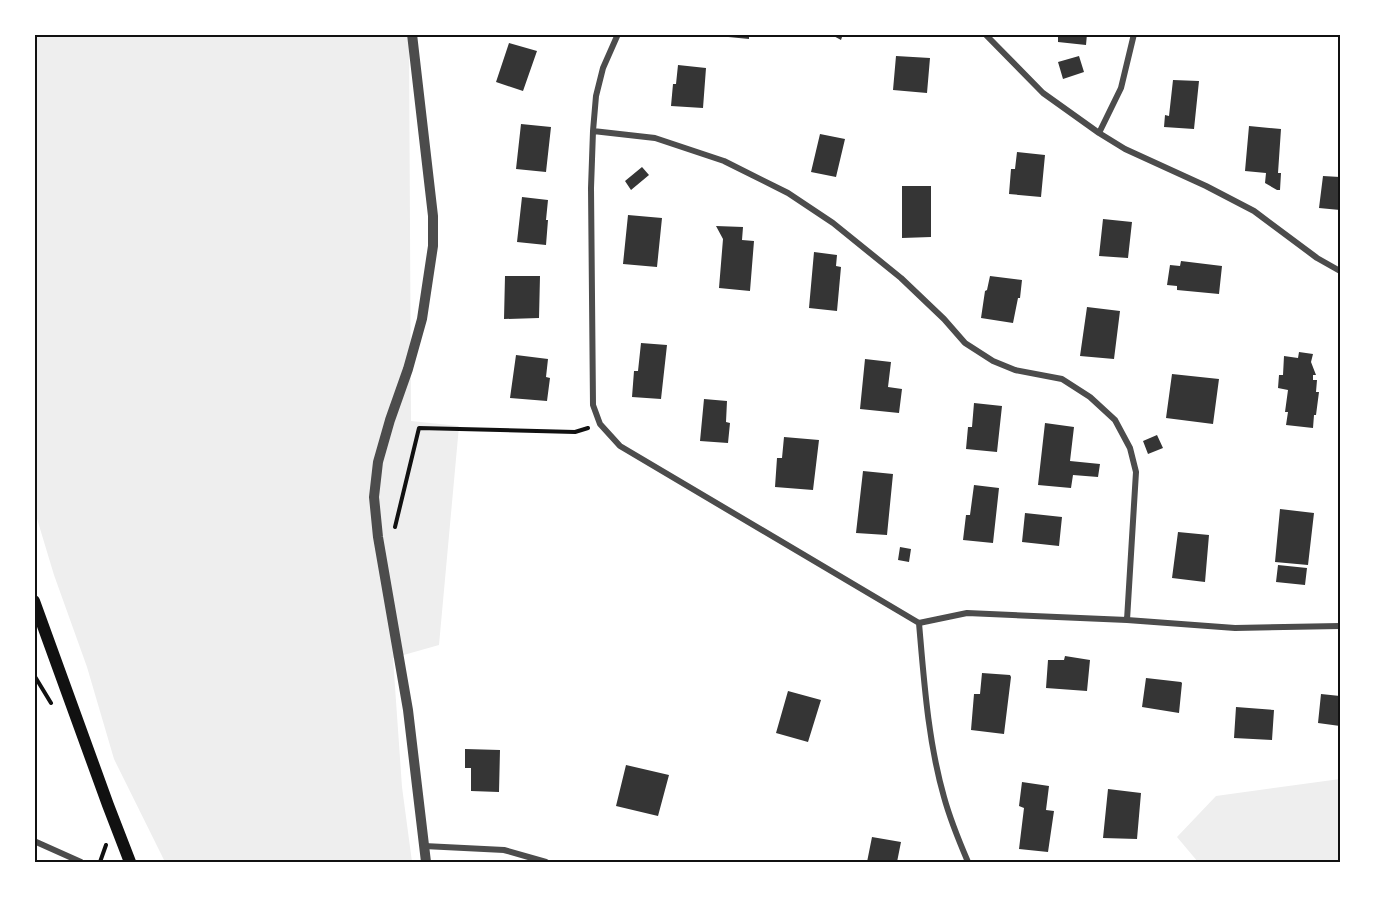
<svg xmlns="http://www.w3.org/2000/svg" width="1375" height="897" viewBox="0 0 1375 897" font-family="Signika,sans-serif">
	<rect width="100%" height="100%" fill="#fff"/>
	<!-- green -->
	<path fill="#eee" d="M34,35H409L411,421L459,426L439,645L393,658L402,787L412,862H165L114,759L87,667L54,575L35,512Z
		M1340,779V862H1198L1177,837L1216,796Z"/>
	<!-- building -->
	<path fill="#353535" d="M719,34H749V39L718,36Z
		M830,34H843L841,40Z
		M1058,34H1087L1086,45L1058,42Z
		M509,43L537,51L523,91L496,82Z
		M896,56L930,58L927,93L893,90Z
		M1079,56L1084,72L1063,79L1058,62Z
		M678,65L706,68L703,108L671,106L673,84H676Z
		M1173,80L1199,81L1194,129L1164,127L1165,115L1169,116Z
		M521,124L551,127L546,172L516,169Z
		M1249,126L1281,129L1278,173H1281L1280,190H1277L1265,183L1266,173L1245,171Z
		M820,134L845,139L836,177L811,172Z
		M1017,152L1045,155L1041,197L1009,194L1011,169H1015Z
		M642,167L649,175L631,190L625,181Z
		M1323,176L1340,177V210L1319,208Z
		M902,186H931V237L902,238Z
		M522,197L548,200L546,220H548L546,245L517,242Z
		M628,215L662,218L657,267L623,264Z
		M1103,219L1132,222L1128,258L1099,256Z
		M716,226L743,227L742,240L754,241L750,291L719,288L723,239Z
		M814,252L837,255L836,266L841,267L837,311L809,308Z
		M1181,261L1222,266L1219,294L1177,290V286L1167,285L1170,265L1180,266Z
		M505,276H540L539,318L504,319Z
		M990,276L1022,280L1020,298H1018L1013,323L981,318L985,291L987,290Z
		M1087,307L1120,311L1114,359L1080,356Z
		M641,343L667,345L661,399L632,397L634,371H638Z
		M1299,352L1313,354L1311,362L1316,375H1313V380H1317L1316,392H1319L1316,415H1314L1313,428L1286,425L1288,412H1285L1288,390L1278,388L1279,375H1283L1284,356L1298,358Z
		M516,355L548,359L546,377L550,378L547,401L510,398Z
		M865,359L891,362L888,387L902,389L899,413L860,409Z
		M1172,374L1219,379L1213,424L1166,418Z
		M704,399L727,401L726,422L730,423L728,443L700,441Z
		M974,403L1002,406L997,452L966,449L968,427H972Z
		M1045,423L1074,427L1070,461L1100,464L1098,477L1073,475L1071,488L1038,485Z
		M1157,435L1163,448L1148,454L1143,441Z
		M784,437L819,440L813,490L775,487L777,458H782Z
		M863,471L893,474L887,535L856,533Z
		M974,485L999,488L993,543L963,540L966,515H970Z
		M1280,509L1314,513L1308,565L1275,562Z
		M1025,513L1062,517L1059,546L1022,542Z
		M1178,532L1209,535L1205,582L1172,578Z
		M900,547L911,549L909,562L898,560Z
		M1278,565L1307,568L1305,585L1276,582Z
		M1065,656L1090,660L1087,691L1046,688L1048,660H1064Z
		M982,673L1010,675L1011,677L1004,734L971,730L974,694H980Z
		M1146,678L1181,682L1182,683L1179,713L1142,707Z
		M788,691L821,700L808,742L776,733Z
		M1321,694L1340,696V726L1318,723Z
		M1236,707L1274,710L1272,740L1234,738Z
		M465,749L500,750L499,792L471,791V768H465Z
		M626,765L669,775L658,816L616,806Z
		M1022,782L1049,786L1046,810L1054,811L1048,852L1019,849L1024,808L1019,806Z
		M1108,789L1141,793L1137,839L1103,838Z
		M872,837L901,842L897,862H867Z"/>
	<g fill="none" stroke-linecap="round" stroke-linejoin="round">
		<!-- path -->
		<path stroke="#111" stroke-width="4" d="M395,527L419,428L575,432L588,428
			M34,675L51,703
			M100,862L106,845"/>
		<!-- minor -->
		<path stroke="#4c4c4c" stroke-width="6" d="M618,34L603,68L596,96L593,131L591,188L593,405L600,424L620,446L919,623C924,681 928,741 944,797C950,819 959,841 968,862
			M985,34L1043,93L1099,133L1125,149L1206,186L1254,211L1317,258L1340,271
			M593,131L655,138L724,161L788,193L833,223L901,278L944,319L965,343L993,361L1015,370L1062,379L1090,397L1115,420L1130,448L1136,472L1127,620
			M1099,133L1121,88L1134,34
			M919,623L967,613L1127,620L1235,628L1340,626
			M34,841L81,862
			M424,846L504,850L546,862"/>
		<!-- tertiary -->
		<path stroke="#4c4c4c" stroke-width="10" d="M412,34L433,216V246L422,319L408,369L390,420L378,462L374,497L378,537L408,710L426,862"/>
		<!-- secondary -->
		<path stroke="#111" stroke-width="12" d="M34,601L108,805L130,862"/>
	</g>
	<!-- border -->
	<rect width="1375" height="897" fill="none" stroke="#ffffff" stroke-width="72"/>
	<rect x="36" y="36" width="1303" height="825" fill="none" stroke="#111" stroke-width="2"/>
</svg>
